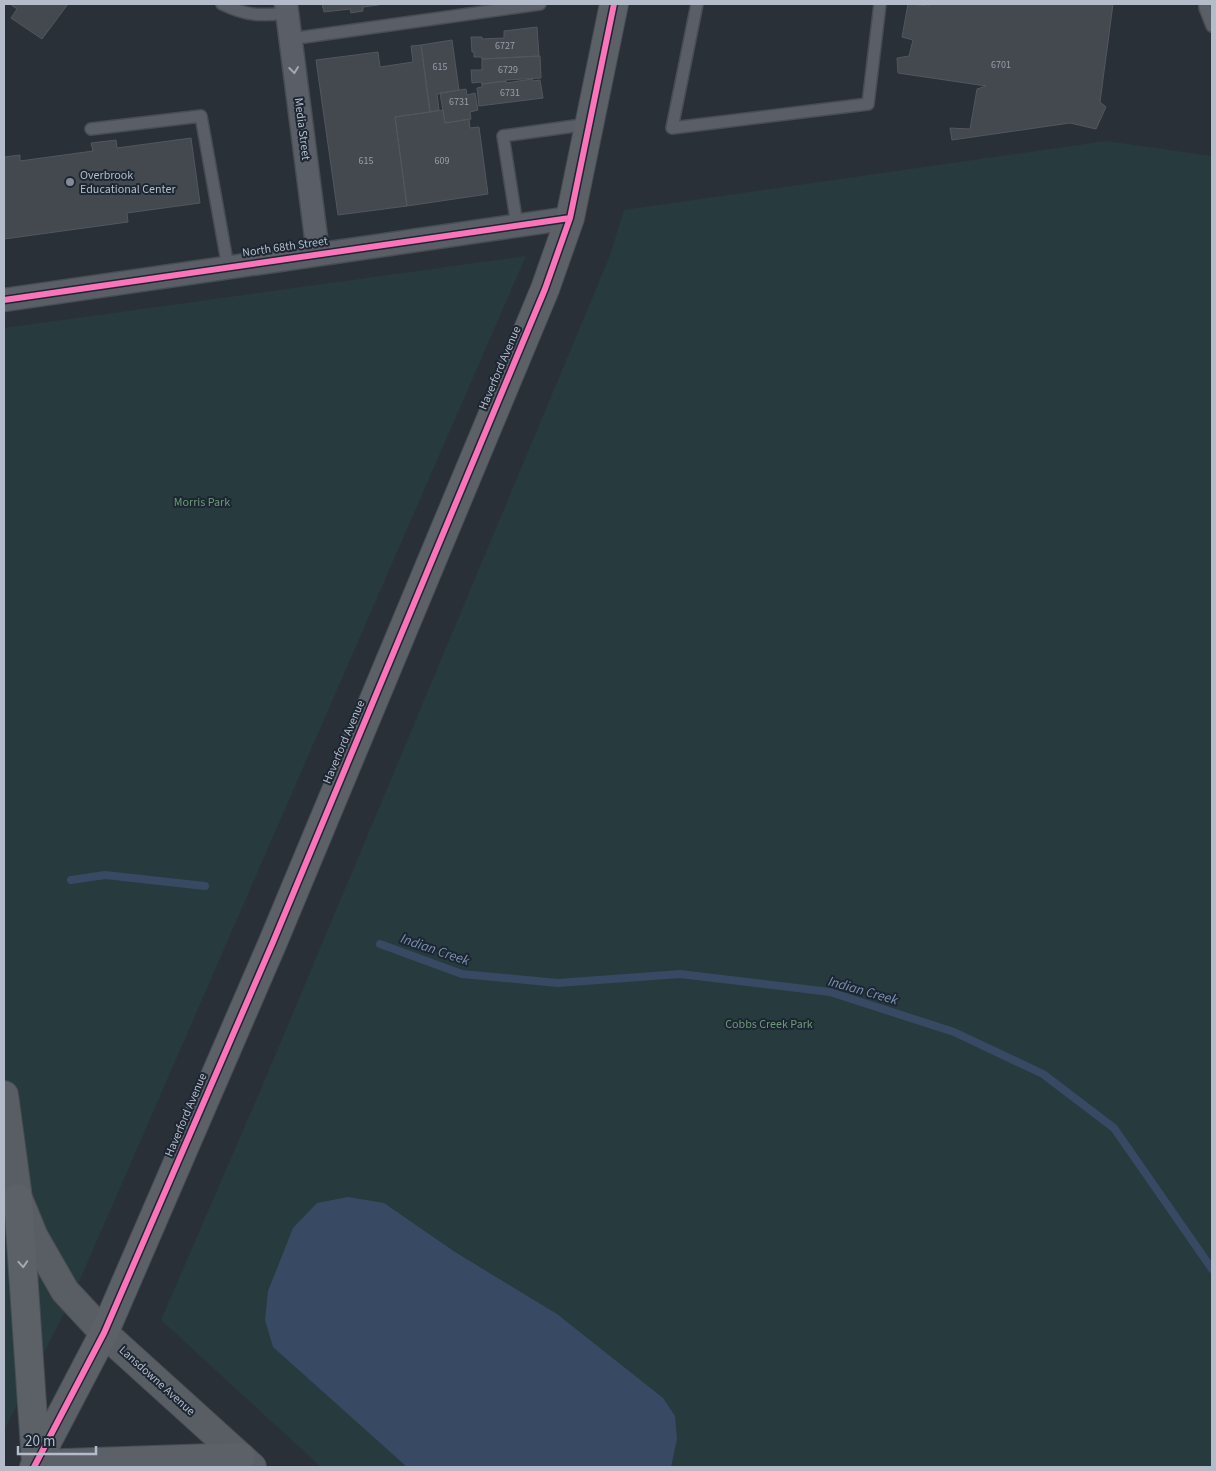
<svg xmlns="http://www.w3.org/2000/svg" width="1216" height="1471" viewBox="0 0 1216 1471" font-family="'Source Sans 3',sans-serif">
	<rect width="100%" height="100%" fill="#2a3038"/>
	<!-- green -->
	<path fill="#273a3e" d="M1106,141L1212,156V1467H321L161,1320L261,1089L387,789L609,258L624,210Z
		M526,256L72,1298L4,1430V328Z"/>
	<!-- water -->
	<path fill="#384963" d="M348,1197L384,1203L455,1252L557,1314L663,1398L675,1416L677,1439L671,1467H407L273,1347L265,1320L268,1291L293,1228L317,1203Z"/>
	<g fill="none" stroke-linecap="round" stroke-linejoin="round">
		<!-- stream -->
		<path stroke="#384963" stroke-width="8" d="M71,880L105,875L205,886
			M380,944L462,974L558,983L680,974L830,992L954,1032L1043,1074L1114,1128L1212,1269"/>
	</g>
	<!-- building -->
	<path fill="#444950" stroke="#52575f" d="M10,4H68L42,39L11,18L17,9Z
		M322,4H385L363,7V11L351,13L350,9L324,12Z
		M908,4L929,6V4H1113L1100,102L1106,107L1096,129L1070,123L952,140L950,128L970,129L977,89L986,86L898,73L897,58L909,56L913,40L902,37Z
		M537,27L539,56L482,59L481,57H474V52H472L471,37H482V39L504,38V31Z
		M452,40L459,90L437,94L439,110L430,112L421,45Z
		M421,45L430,112L395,117L407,206L338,215L316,60L378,52L380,67L413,62L411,46Z
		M540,56L541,78L506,80V81L482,84L481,82L472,83L471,70H482V59Z
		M532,79L533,81L540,80L543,98L479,106L477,88L482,87V84L506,81V83Z
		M466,89L467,95L475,93L478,110L470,112L471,119L445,123L440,93Z
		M443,110L445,123L469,119L470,128L479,127L488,194L407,206L395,117Z
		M191,138L200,203L127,213L128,222L4,239V157L20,155V161L93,151L91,143L116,140L117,148Z"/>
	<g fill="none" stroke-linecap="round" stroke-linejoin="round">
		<!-- lane casing -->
		<g stroke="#484c53" stroke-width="14">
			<path id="lane" d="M222,4C247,16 260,16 287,13
				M697,4L672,128L868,104L880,4
				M1205,4V8L1212,26
				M290,39L540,4
				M91,129L201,116L228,267
				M517,225L503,136L589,124"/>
		</g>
		<!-- street casing -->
		<g stroke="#484c53" stroke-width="25">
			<path id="street" d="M286,4L318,253
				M4,300L570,218"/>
		</g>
		<!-- secondary casing -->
		<g stroke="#484c53" stroke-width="30">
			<path id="secondary" d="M4,1095L18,1198L34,1237L65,1291L104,1333L252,1467"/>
		</g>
		<!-- primary casing -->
		<g stroke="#484c55" stroke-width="30">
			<path id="primary" d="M18,1198L36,1463
				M36,1464L241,1457
				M34,1467L104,1333L273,942L545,289L570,218L614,4"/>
		</g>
		<!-- lane -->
		<use href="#lane" stroke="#5a5e66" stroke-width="11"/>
		<!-- street -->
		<use href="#street" stroke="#5a5e66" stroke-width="22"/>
		<!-- secondary -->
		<use href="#secondary" stroke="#595d64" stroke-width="28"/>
		<!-- primary -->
		<use href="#primary" stroke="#5c6168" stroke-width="28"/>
		<!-- cycleway casing -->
		<g stroke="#1d2633" stroke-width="9">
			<path id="cycleway" d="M4,300L570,218
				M34,1467L104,1333L273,942L545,289L570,218L614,4"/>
		</g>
		<!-- cycleway -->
		<use href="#cycleway" stroke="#fb73b8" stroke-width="6"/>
	</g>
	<!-- one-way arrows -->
	<defs><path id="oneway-chevron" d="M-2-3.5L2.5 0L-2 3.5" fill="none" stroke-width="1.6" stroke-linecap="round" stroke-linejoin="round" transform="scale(1.25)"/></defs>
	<use stroke="#a2a9b5" href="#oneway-chevron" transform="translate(294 70) rotate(83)"/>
	<use stroke="#a2aab6" href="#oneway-chevron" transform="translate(23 1264) rotate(86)"/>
	<!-- markers -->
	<circle fill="#848b96" stroke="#1d2633" stroke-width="2" cx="70" cy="182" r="5"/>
	<g text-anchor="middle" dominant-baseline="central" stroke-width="4" stroke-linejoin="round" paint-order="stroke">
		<!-- number labels -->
		<g font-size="10" fill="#989fab">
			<text x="505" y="46">6727</text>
			<text x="1001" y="65">6701</text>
			<text x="440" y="67">615</text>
			<text x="508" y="70">6729</text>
			<text x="510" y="93">6731</text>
			<text x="459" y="102">6731</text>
			<text x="366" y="161">615</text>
			<text x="442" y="161">609</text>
		</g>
		<!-- street labels -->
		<g font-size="12" fill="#b4bcc9" stroke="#1d2633">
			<text transform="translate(302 129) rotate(83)">Media Street</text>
			<text transform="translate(285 247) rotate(-8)">North 68th Street</text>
			<text transform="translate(500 368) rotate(-67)">Haverford Avenue</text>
			<text transform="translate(344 742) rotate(-67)">Haverford Avenue</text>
			<text transform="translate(186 1115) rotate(-67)">Haverford Avenue</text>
			<text transform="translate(157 1381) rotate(42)">Lansdowne Avenue</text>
		</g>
		<!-- poi labels -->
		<g font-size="12" fill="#b4bcc9" stroke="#1d2633" text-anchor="start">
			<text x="80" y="175">Overbrook<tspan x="80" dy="14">Educational Center</tspan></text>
		</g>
		<!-- park labels -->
		<g font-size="12" fill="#6b9a76" stroke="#1d2633">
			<text x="202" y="502">Morris Park</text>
			<text x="769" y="1024">Cobbs Creek Park</text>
		</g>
		<!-- water labels -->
		<g font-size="14" font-style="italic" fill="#7c92b1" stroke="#1d2633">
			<text transform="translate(435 950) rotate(19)">Indian Creek</text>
			<text transform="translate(863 991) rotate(16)">Indian Creek</text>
		</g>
	</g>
	<!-- border -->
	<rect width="1216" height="1471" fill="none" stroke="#b4bcc9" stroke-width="10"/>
	<!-- scale -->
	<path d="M18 1446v8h78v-8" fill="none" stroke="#b4bcc9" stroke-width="2.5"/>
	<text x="25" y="1446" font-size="15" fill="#b4bcc9" stroke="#1d2633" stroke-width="4" paint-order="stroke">20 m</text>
</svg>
